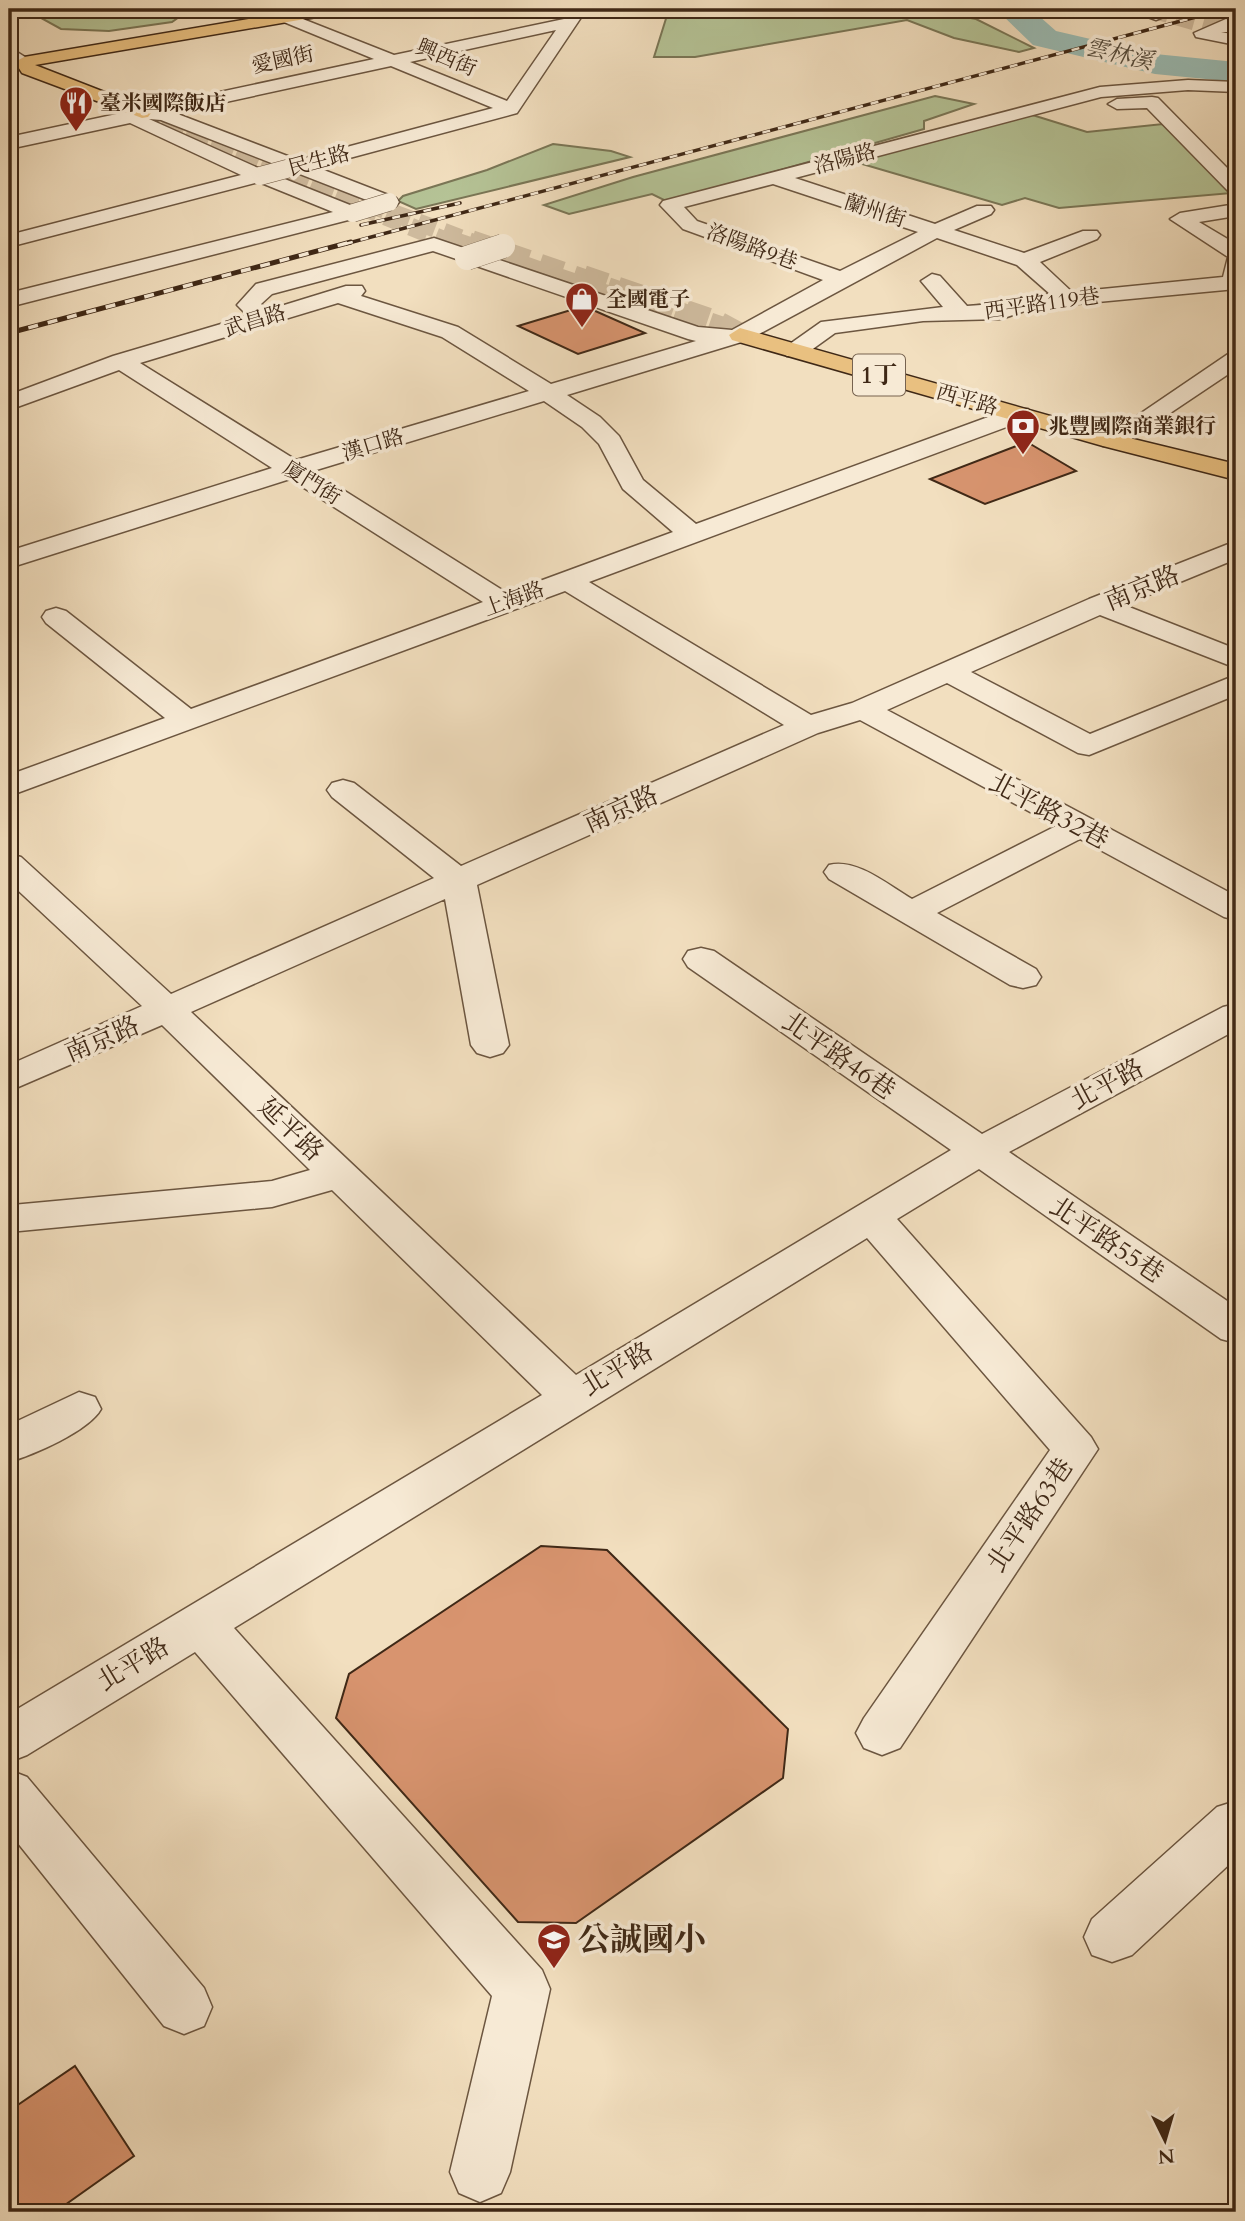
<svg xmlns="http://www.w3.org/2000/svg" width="1245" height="2221" viewBox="0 0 1245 2221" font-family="Cardo,'Noto Serif TC',serif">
	<rect width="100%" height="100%" fill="#f2dfbf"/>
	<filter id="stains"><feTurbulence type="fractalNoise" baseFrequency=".00286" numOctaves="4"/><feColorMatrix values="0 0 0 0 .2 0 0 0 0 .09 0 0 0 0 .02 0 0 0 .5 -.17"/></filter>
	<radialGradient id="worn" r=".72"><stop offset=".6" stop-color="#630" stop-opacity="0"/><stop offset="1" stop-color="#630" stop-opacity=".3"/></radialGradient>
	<!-- green -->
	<path fill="#b5c396" stroke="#7a7656" stroke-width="2" d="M49,9H184L186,12L172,22L109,31L61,29L41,18Z
		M669,9H922L976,19L1034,48L1019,52L954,38L907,20L695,57H654Z
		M935,96L974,104L924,121V129L668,202L652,194L569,214L544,205L633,177Z
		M1026,113L1087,132L1163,124L1232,193L1059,208L1025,198L1002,205L852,161Z
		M553,144L611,151L630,157L416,209L398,201L403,196L487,170Z"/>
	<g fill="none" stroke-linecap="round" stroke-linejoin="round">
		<!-- river -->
		<path fill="#9bbcb4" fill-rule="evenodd" d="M996,9H1031L1056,31L1155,54L1236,62V82L1155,74L1033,45Z"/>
	</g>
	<!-- building -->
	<path fill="#d8946f" stroke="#3f2816" stroke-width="2" d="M584,306L645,333L578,354L518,326Z
		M1027,442L1076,471L985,504L930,479Z
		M541,1546L607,1550L788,1729L783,1778L576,1923L518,1922L336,1718L349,1674Z
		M75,2066L134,2156L55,2212H9V2111Z"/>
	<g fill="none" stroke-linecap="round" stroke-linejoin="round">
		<!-- minor-tunnel-far1 -->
		<path stroke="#ceba9d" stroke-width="18" stroke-dasharray="18 9" stroke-linecap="butt" d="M1151,9L1236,33
			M160,126L454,244"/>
		<!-- minor-tunnel -->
		<path stroke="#ceba9d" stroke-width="24" stroke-dasharray="24 12" stroke-linecap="butt" d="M449,242L607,297
			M583,277L718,323L740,335"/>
		<!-- major-tunnel-far1 -->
		<path stroke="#ceba9d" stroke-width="18" stroke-dasharray="18 9" stroke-linecap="butt" d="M142,113L289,174L476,244"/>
		<!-- major-tunnel -->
		<path stroke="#ceba9d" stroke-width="24" stroke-dasharray="24 12" stroke-linecap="butt" d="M471,242L740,335"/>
		<!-- minor casing -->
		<g stroke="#6c5640" stroke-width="3">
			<path id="minor" d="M573,9L584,13L517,113L316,167L396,198L399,202L396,206H382L161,120L149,119L267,172L360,209L363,213L360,217L9,307V293L333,212L259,182L9,247V235L241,175L130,123L9,149V137L374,59L279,20V14L285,12L394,55L564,19ZM556,30L507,101L410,62ZM391,66L493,108L298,160L175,113Z
				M1126,9H1183L1156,20Z
				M1226,19L1236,22V32H1221L1236,35V45L1196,37L1194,33Z
				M9,47L33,62L30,66H18L9,60Z
				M1188,80L1236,82V92L1188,90L1101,97L795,178L935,224L977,206H991L994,210L991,214L954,230L1024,253L1083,231H1097L1100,235L1097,239L1040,262L1072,292L1223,277L1228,257L1170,219L1180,213L1236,204V216L1199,222L1236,244V289L1034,308L1001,319L923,321L835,333L803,356H787L783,351L787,346L821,322L943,307L921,281L932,274L940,276L967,306C999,305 1020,296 1050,294L1017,265L937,238L748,340L567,395L600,417L619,436L643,480L696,524L1010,409H1028L1031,414L1028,419L589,582L811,715L852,703L1089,599L1236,541V559L1124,605L1236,649V668L1100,615L971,672L1090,734L1236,675V695L1089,755L1078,753L947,683L887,710L1236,896V920L1224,917L1080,839L937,913L1036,969L1041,977L1036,985L1023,988L1010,985L829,879L824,872L829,865C857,858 888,885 912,899L1056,826L860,720L818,733L477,885L509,1045L503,1053L490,1057L477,1053L471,1045L445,899L191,1012L576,1375L951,1150L688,967L683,959L688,951L701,948L714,951L982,1134L1223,1007L1236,1004V1030L1009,1152L1236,1307V1343L1221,1339L979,1169L897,1219L1091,1437L1098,1449L900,1748L882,1755L864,1748L856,1733L864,1718L1050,1450L867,1238L234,1628L542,1970L550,1989L510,2172L501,2193L480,2202L459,2193L450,2172L492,1996L195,1652L27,1755L9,1762V1714L542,1395L332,1190L272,1207L9,1232V1206L12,1205L272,1181L310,1170L162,1025L9,1091V1065L142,1006L9,882V854L21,857L171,994L434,878L332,797L327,790L332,783L343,780L354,783L461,866L784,725L565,591L9,796V775L165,718L46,623L42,617L46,611L56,608L66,611L191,709L483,602L290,479L9,568V551L272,468L119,370L9,410V395L113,356L248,316L237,305L256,284L434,238L698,327L732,330L823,280L683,229L660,205L663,201L1100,87ZM773,184L918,232L840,271L697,221L684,207ZM433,251L688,339L696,341L551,384L458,327L361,296L365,291L362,286H346L268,310L261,304L272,294ZM338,303L442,337L529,391L296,460L140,363ZM544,401L582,427L599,444L623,489L673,532L507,593L313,471Z
				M1152,97L1158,98L1236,177V194L1229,192L1147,108L1117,109L1108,104L1117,99Z
				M1236,352V369L1121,446H1103L1100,441L1228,354Z
				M79,1392L95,1397L101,1409C89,1431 33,1455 9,1462V1425Z
				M9,1770L27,1777L204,1988L212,2007L204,2026L184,2034L164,2026L9,1832Z
				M1236,1801V1858L1132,1955L1112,1962L1092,1955L1084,1937L1092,1919L1217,1807Z"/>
		</g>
		<!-- major casing -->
		<g stroke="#3f2816" stroke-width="3">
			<path id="major" d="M307,9H342L334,14L35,65L148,109L151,113L148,117L142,118L22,73L15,62L24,57Z
				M740,328L1121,436L1236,464V480L1103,446L732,340L729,335Z"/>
		</g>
		<!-- minor -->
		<use href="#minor" fill="#f7ead5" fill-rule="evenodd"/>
		<!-- major -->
		<use href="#major" fill="#e9c080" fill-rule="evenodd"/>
		<!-- rail-far1 casing -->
		<g stroke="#3f2816" stroke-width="3.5">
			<path id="rail-far1" d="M361,225L460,203
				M345,244L1226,9"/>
		</g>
		<!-- rail casing -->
		<g stroke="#3f2816" stroke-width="5">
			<path id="rail" d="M9,333L351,242"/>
		</g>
		<!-- rail-far1 -->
		<use href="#rail-far1" stroke="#f7ead5" stroke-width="2.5" stroke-dasharray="8" stroke-linecap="butt"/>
		<!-- rail -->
		<use href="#rail" stroke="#f7ead5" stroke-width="3.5" stroke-dasharray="10" stroke-linecap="butt"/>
		<!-- minor-bridge-far1 casing -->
		<g stroke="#6c5640" stroke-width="19" stroke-linecap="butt">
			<path id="minor-bridge-far1" d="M260,176L294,167
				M353,213L389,202"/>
		</g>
		<!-- minor-bridge casing -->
		<g stroke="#6c5640" stroke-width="25" stroke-linecap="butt">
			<path id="minor-bridge" d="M467,258L503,246"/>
		</g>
		<!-- minor-bridge-far1 -->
		<use href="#minor-bridge-far1" stroke="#f7ead5" stroke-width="18"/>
		<!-- minor-bridge -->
		<use href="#minor-bridge" stroke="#f7ead5" stroke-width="24"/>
	</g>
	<!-- icons -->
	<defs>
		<g id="restaurant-pin" transform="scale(1.75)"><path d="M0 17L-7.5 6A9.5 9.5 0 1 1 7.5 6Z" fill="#8f2418" stroke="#f7ead5"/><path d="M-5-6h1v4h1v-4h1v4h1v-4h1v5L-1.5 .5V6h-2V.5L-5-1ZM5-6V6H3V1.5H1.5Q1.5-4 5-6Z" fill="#fff"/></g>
		<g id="shop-pin" transform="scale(1.75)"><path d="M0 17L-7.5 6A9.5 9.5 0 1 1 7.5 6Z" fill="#8f2418" stroke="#f7ead5"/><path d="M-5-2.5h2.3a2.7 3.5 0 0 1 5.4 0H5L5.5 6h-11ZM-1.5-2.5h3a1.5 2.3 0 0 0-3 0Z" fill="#fff"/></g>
		<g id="bank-pin" transform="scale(1.75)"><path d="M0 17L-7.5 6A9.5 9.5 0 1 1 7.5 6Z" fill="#8f2418" stroke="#f7ead5"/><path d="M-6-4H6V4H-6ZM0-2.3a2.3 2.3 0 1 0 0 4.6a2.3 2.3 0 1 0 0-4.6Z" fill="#fff"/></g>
		<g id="school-pin" transform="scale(1.75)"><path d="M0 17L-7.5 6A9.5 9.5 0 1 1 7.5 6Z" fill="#8f2418" stroke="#f7ead5"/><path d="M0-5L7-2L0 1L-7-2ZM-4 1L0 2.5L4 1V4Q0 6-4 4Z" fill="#fff"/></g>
	</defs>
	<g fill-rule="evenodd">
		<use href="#restaurant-pin" x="76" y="103"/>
		<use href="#shop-pin" x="582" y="299"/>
		<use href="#bank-pin" x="1023" y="426"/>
		<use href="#school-pin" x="554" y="1940"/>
	</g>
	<g text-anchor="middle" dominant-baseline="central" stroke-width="7" stroke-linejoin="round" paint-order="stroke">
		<!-- far-street labels -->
		<g font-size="21" fill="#3f2816" stroke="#f7ead5">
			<text transform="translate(446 58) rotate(23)">興西街</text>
			<text transform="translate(283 60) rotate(-12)">愛國街</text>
			<text transform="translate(845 159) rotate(-15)">洛陽路</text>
			<text transform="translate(319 161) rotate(-15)">民生路</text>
			<text transform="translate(875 211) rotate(18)">蘭州街</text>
			<text transform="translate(752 247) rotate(20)">洛陽路9巷</text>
			<text transform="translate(1042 304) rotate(-8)">西平路119巷</text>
			<text transform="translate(255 321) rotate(-17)">武昌路</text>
			<text transform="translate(967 400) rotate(16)">西平路</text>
			<text transform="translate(373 445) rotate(-17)">漢口路</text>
			<text transform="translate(312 483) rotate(32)">廈門街</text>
			<text transform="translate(514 599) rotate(-20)">上海路</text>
		</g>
		<!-- far-poi labels -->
		<g font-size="21" font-weight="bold" fill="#3f2816" stroke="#f7ead5" text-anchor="start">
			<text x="100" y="103">臺米國際飯店</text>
			<text x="606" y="299">全國電子</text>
			<text x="1048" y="426">兆豐國際商業銀行</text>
		</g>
		<!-- far-water labels -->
		<g font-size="23" font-style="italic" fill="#564d3e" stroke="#f7ead5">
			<text transform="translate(1119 54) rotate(13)">雲林溪</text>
		</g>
		<!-- shield labels -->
		<rect fill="#f7ead5" stroke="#76624f" stroke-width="2" x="853" y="354.5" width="52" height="41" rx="5"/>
		<g font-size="24" font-weight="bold" fill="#3f2816">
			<text x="879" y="375">1丁</text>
		</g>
		<!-- street labels -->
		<g font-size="26" fill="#3f2816" stroke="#f7ead5">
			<text transform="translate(1142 588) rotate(-22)">南京路</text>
			<text transform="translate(621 809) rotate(-24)">南京路</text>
			<text transform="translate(1049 811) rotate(28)">北平路32巷</text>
			<text transform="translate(102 1039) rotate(-23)">南京路</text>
			<text transform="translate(839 1056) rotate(35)">北平路46巷</text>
			<text transform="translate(1107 1084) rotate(-28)">北平路</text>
			<text transform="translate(291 1129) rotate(44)">延平路</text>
			<text transform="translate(1107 1240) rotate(34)">北平路55巷</text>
			<text transform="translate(617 1369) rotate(-31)">北平路</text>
			<text transform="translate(1030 1515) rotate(-56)">北平路63巷</text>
			<text transform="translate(133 1664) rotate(-31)">北平路</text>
		</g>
		<!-- near-poi labels -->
		<g font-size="32" font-weight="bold" fill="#3f2816" stroke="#f7ead5" text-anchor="start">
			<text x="578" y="1940">公誠國小</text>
		</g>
	</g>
	<!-- margin -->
	<rect width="1245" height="2221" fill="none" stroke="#f2dfbf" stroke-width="35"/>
	<rect x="10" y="10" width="1224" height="2200" fill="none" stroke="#3f2816" stroke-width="3.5"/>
	<rect x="18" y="18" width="1210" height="2186" fill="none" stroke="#3f2816" stroke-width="2"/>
	<!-- north arrow -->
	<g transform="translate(1165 2140) rotate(175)" stroke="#f7ead5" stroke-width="5" paint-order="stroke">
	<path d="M0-5L12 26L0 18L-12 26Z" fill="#3f2816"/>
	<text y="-10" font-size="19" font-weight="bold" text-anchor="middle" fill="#3f2816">N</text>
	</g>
	<rect width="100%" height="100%" filter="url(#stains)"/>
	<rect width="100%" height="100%" fill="url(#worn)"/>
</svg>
